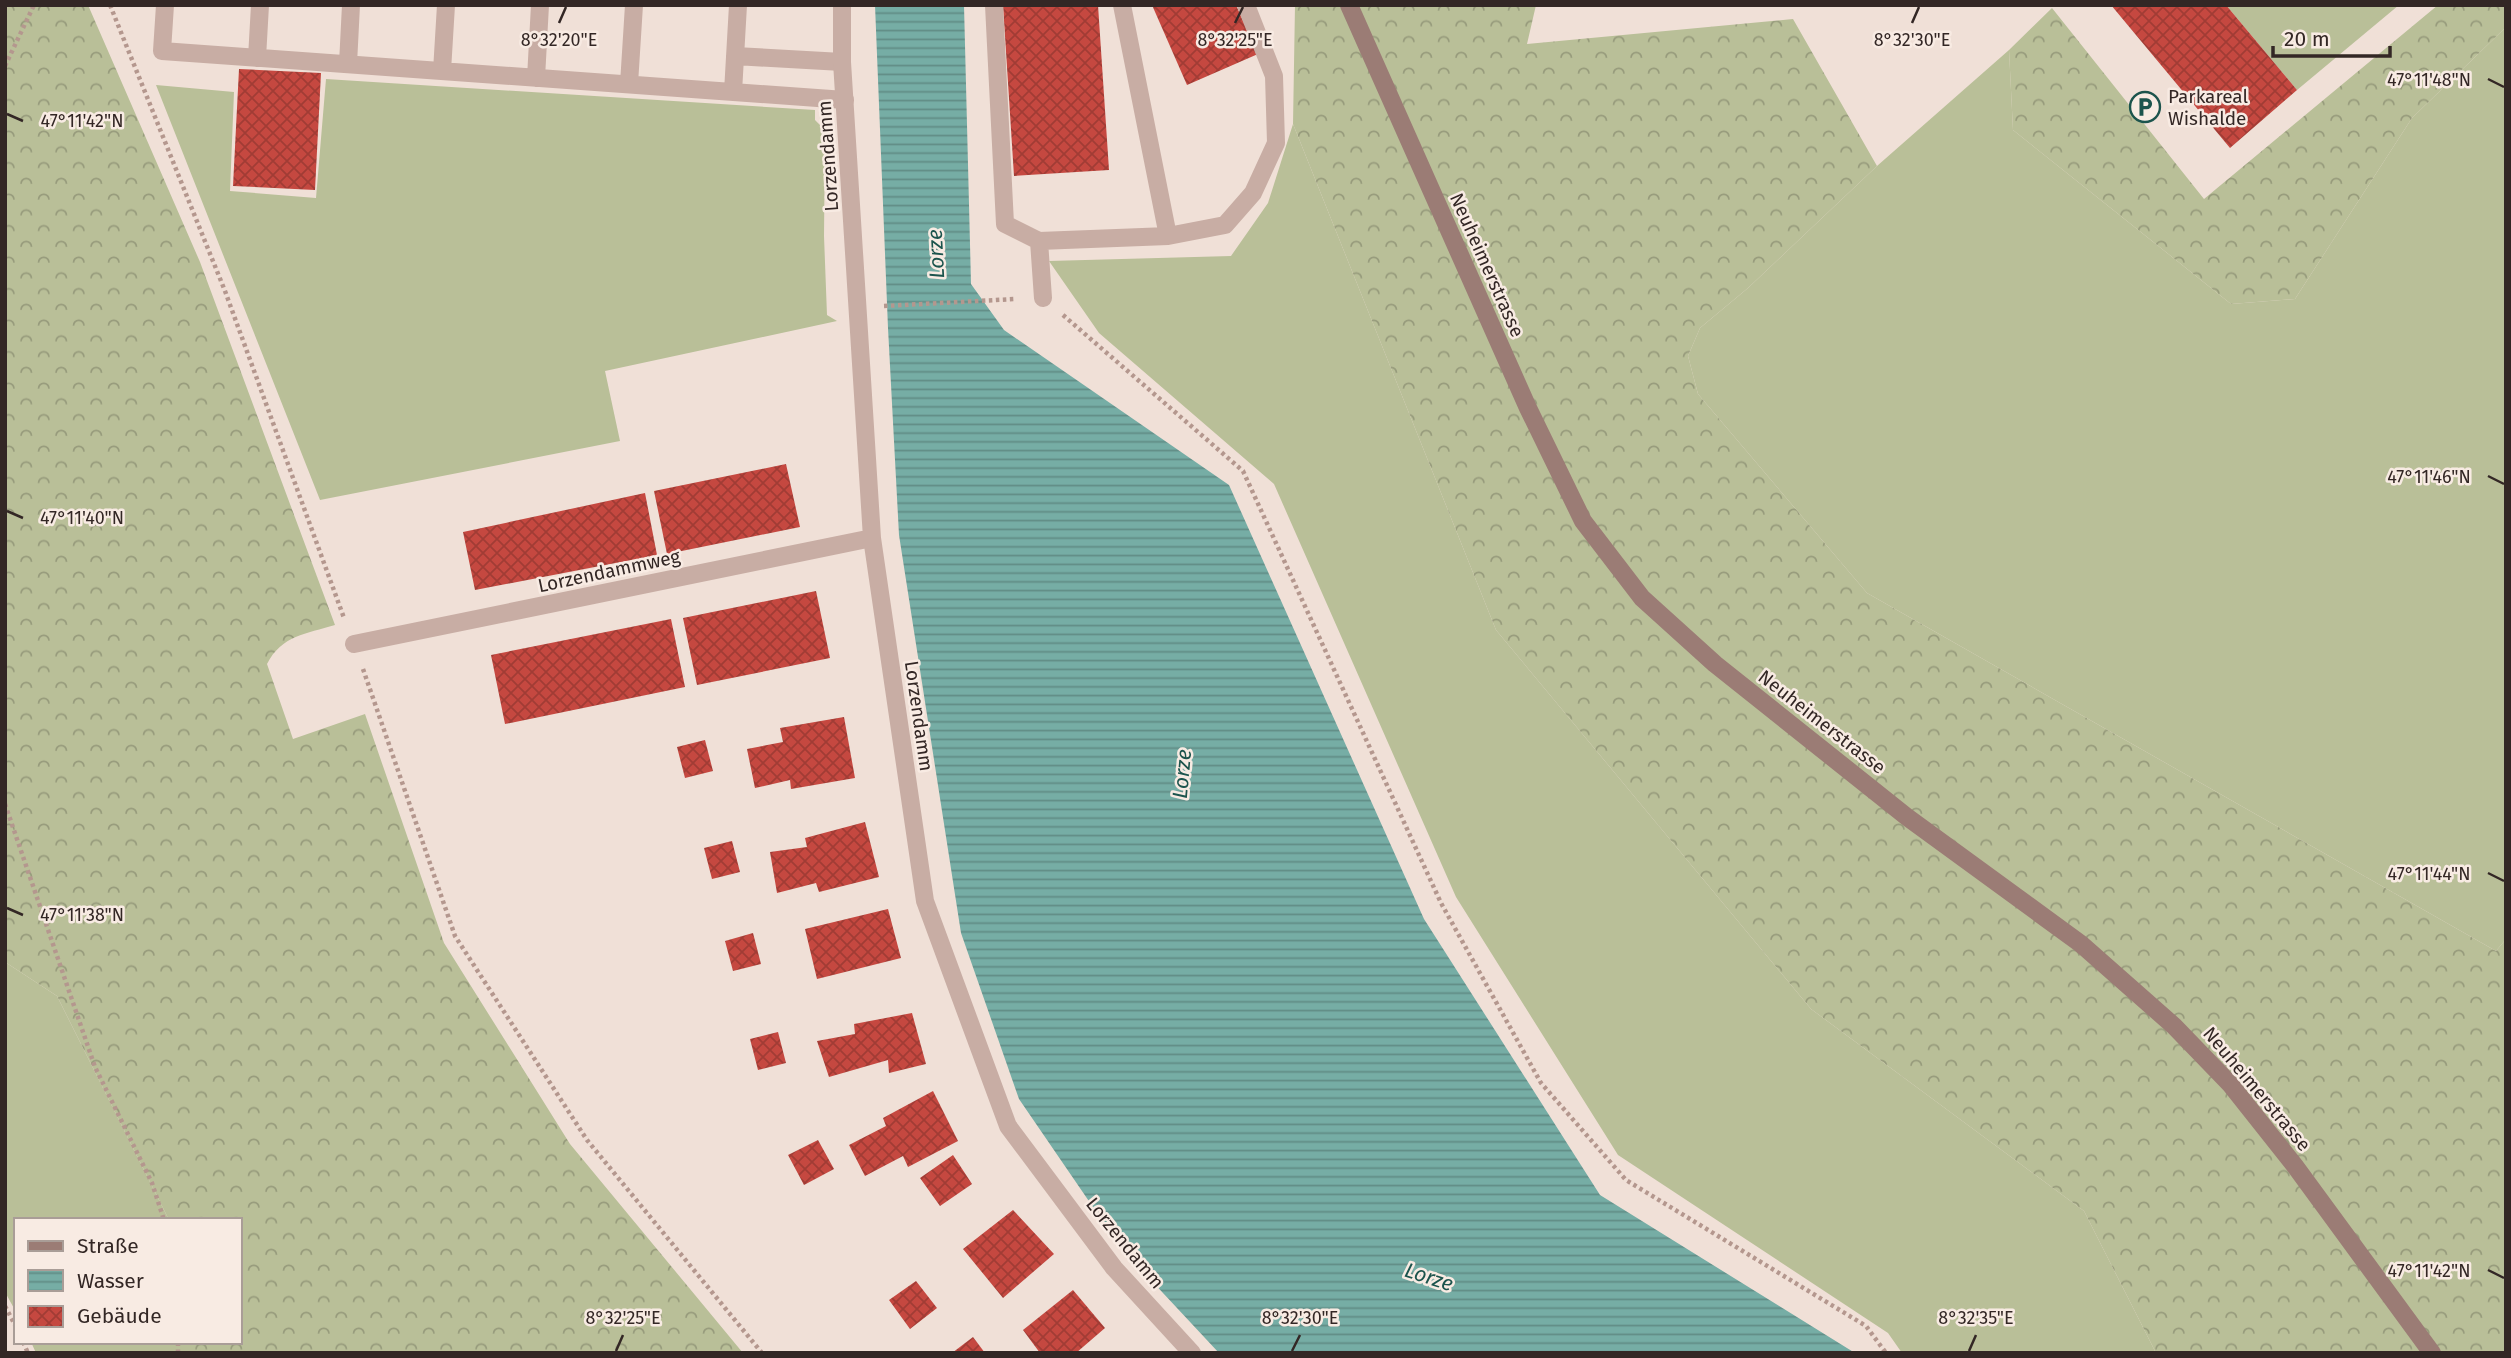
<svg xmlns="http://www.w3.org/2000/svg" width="2511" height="1358" viewBox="0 0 2511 1358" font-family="'Fira Sans',sans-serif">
	<defs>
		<pattern id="forest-crowns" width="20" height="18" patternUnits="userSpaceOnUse" patternTransform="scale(1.75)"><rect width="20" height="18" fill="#b9bf98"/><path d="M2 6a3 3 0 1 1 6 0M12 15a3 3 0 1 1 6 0" fill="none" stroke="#979b7c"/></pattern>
		<pattern id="water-rules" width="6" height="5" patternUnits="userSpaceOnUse" patternTransform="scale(1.75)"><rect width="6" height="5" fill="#76ada5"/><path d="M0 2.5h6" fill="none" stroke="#618d86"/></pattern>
		<pattern id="building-cross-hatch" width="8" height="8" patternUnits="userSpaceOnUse" patternTransform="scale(1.75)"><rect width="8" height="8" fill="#c54840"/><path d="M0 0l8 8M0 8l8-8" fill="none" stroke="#a13c35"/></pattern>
	</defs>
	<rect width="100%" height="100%" fill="#f0e0d7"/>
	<!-- grass -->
	<path fill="#b9bf98" d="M2226,5H2399L2297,90Z
		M2506,27V939L2496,951L1867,593L1698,394L1688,356L1700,328L1748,288L1877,166L2009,50L2013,130L2231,304L2295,299L2412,118Z
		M326,79L815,110V120L825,130L824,236L827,315L837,321L605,371L620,441L320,500L156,85L234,92L230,191L316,198Z
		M1293,124L1496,630L1811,1009L2084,1211L2156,1353H1902L1888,1333L1618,1155L1456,897L1274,484L1099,333L1049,261L1231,256L1268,203Z
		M5,962L57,996L169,1220H16V1312L5,1292Z
		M31,1342H186V1353H36Z"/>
	<!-- forest -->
	<path fill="url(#forest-crowns)" d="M5,5H88L200,262L335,625C306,634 282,635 267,664L293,739L365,714L444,943L570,1144L743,1353H186V1342H240V1220H169L57,996L5,962Z
		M1295,5H1536L1527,44L1793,19L1877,166L1748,288L1700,328L1688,356L1698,394L1867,593L2496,951L2506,939V1353H2156L2084,1211L1811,1009L1496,630L1293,124Z
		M2438,5H2506V27L2412,118L2295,299L2231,304L2013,130L2009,50L2052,8L2204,199Z"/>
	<!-- water -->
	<path fill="url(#water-rules)" d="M875,5H964L971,284L1004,330L1229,485L1424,919L1600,1195L1855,1353H1219L1121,1248L1019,1099L961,933L899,535L888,328Z"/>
	<!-- building -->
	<path fill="url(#building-cross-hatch)" d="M1003,5H1098L1109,170L1014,176Z
		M1152,5H1236L1258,54L1187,85Z
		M2111,5H2226L2297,90L2230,148Z
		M239,69L321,73L315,190L233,186Z
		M786,464L800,527L667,554L654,491Z
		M645,493L657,555L475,590L463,532Z
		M816,591L830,658L697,685L683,618Z
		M671,619L685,687L505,724L491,655Z
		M844,717L855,778L791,789L790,780L755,788L747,749L783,742L780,728Z
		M705,740L713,771L685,778L677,747Z
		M865,822L879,877L819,892L816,883L777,893L770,852L807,847L805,838Z
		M732,841L740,872L712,879L704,848Z
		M888,909L901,958L817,979L805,929Z
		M753,933L761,964L733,971L725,941Z
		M912,1013L926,1064L889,1073L888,1060L829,1077L817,1041L855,1034L854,1024Z
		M778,1032L786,1063L758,1070L750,1039Z
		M933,1091L958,1141L908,1167L903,1156L865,1176L849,1145L886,1126L883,1118Z
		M818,1140L834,1169L804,1185L788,1155Z
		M953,1155L972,1184L940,1206L920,1178Z
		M1013,1210L1054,1254L1003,1298L963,1249Z
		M916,1281L937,1308L910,1329L889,1300Z
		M1073,1290L1105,1328L1076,1353H1040L1023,1330Z
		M973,1337L985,1353H952Z"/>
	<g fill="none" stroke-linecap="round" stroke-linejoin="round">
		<!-- path -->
		<path stroke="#b4978e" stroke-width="4.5" stroke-dasharray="3.5 3.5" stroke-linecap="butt" d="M110,5L225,291L344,618
			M5,66L34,5
			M884,306L1015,299
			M1063,315L1243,471L1441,903L1541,1083L1626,1180L1866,1326L1886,1353
			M363,669L455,936L587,1140L762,1353
			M5,804L95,1067L152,1183L164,1220
			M5,1306L16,1327
			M23,1342L28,1353
			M178,1353V1342"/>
		<!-- lane -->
		<path stroke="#c8ada4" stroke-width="18" d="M165,5L162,51L845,100
			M994,5L1005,224L1039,241L1168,236L1225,225L1253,193L1276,143L1274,76L1246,5
			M1122,5L1168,236
			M735,56L842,62
			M257,58L260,5
			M348,64L351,5
			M442,71L446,5
			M536,78L540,5
			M629,84L634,5
			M733,92L738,5
			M1039,241L1043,298"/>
		<!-- street -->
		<path stroke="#c8ada4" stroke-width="18" d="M842,5V62L872,538L925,901L1008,1126L1114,1268L1192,1353
			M354,644L872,538"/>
		<!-- secondary -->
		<path stroke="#9b7c75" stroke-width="18" d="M1349,5L1528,408L1583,521L1642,598L1715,664L1907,817L2081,944L2174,1026L2230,1084L2295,1166L2432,1353"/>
	</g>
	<!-- ticks -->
	<path fill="none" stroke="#332725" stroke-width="2.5" d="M559,23L566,7M1235,23L1243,7M1912,23L1919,7M2488,79L2504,87M7,114L23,121M2488,476L2504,484M7,511L23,518M2488,873L2504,881M7,908L23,915M2488,1270L2504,1278M616,1351L623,1335M1292,1351L1300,1335M1969,1351L1976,1335"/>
	<!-- icons -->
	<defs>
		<g id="parking-ring" transform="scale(1.575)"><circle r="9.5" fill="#f8ebe3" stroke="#1c544d" stroke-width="1.5"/><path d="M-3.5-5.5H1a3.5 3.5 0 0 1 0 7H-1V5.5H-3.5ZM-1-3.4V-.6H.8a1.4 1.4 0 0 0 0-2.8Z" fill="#1c544d"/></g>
	</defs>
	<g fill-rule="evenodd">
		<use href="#parking-ring" x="2145" y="107"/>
	</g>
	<g text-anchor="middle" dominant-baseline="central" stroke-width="5" stroke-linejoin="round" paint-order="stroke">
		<!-- poi labels -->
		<g font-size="19" fill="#332725" stroke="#f8ebe3" text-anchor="start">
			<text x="2168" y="96">Parkareal<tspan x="2168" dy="22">Wishalde</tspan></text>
		</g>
		<!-- street labels -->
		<g font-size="19" fill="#332725" stroke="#f8ebe3">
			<text transform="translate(828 156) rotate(-94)">Lorzendamm</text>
			<text transform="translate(1487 265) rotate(66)">Neuheimerstrasse</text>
			<text transform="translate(609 571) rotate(-12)">Lorzendammweg</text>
			<text transform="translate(919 716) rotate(82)">Lorzendamm</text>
			<text transform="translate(1822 722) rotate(38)">Neuheimerstrasse</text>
			<text transform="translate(2257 1089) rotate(50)">Neuheimerstrasse</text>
			<text transform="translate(1125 1243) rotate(51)">Lorzendamm</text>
		</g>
		<!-- water labels -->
		<g font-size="21" font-style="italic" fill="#1c544d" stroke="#f8ebe3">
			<text transform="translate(936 254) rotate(-93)">Lorze</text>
			<text transform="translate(1182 774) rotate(-85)">Lorze</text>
			<text transform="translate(1429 1277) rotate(18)">Lorze</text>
		</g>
	</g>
	<g font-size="18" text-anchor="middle" fill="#332725" stroke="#f8ebe3" stroke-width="5" stroke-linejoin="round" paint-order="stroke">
		<text x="559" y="46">8°32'20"E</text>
		<text x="1235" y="46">8°32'25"E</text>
		<text x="1912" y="46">8°32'30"E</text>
		<text x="2429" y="86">47°11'48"N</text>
		<text x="82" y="127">47°11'42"N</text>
		<text x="2429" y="483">47°11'46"N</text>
		<text x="82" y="524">47°11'40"N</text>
		<text x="2429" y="880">47°11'44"N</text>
		<text x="82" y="921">47°11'38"N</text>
		<text x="2429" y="1277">47°11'42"N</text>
		<text x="623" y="1324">8°32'25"E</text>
		<text x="1300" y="1324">8°32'30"E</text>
		<text x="1976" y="1324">8°32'35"E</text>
	</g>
	<!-- border -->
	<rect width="2511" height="1358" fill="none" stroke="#332725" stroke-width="14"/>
	<!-- legend -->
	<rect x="14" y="1218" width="228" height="126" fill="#f8ebe3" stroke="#a99d97" stroke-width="2"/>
	<rect x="28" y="1241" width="35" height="10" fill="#9b7c75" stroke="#a99d97" stroke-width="2"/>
	<text x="77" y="1253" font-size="21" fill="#332725">Straße</text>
	<rect x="28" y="1270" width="35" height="21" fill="url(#water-rules)" stroke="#a99d97" stroke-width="2"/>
	<text x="77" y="1288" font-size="21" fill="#332725">Wasser</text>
	<rect x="28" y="1306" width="35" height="21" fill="url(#building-cross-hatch)" stroke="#a99d97" stroke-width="2"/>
	<text x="77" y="1323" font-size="21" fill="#332725">Gebäude</text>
	<!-- scale -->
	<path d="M2273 46v10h117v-10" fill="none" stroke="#332725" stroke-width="3.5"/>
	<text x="2284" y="46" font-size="21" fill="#332725" stroke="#f8ebe3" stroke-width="5" paint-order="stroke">20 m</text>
</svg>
